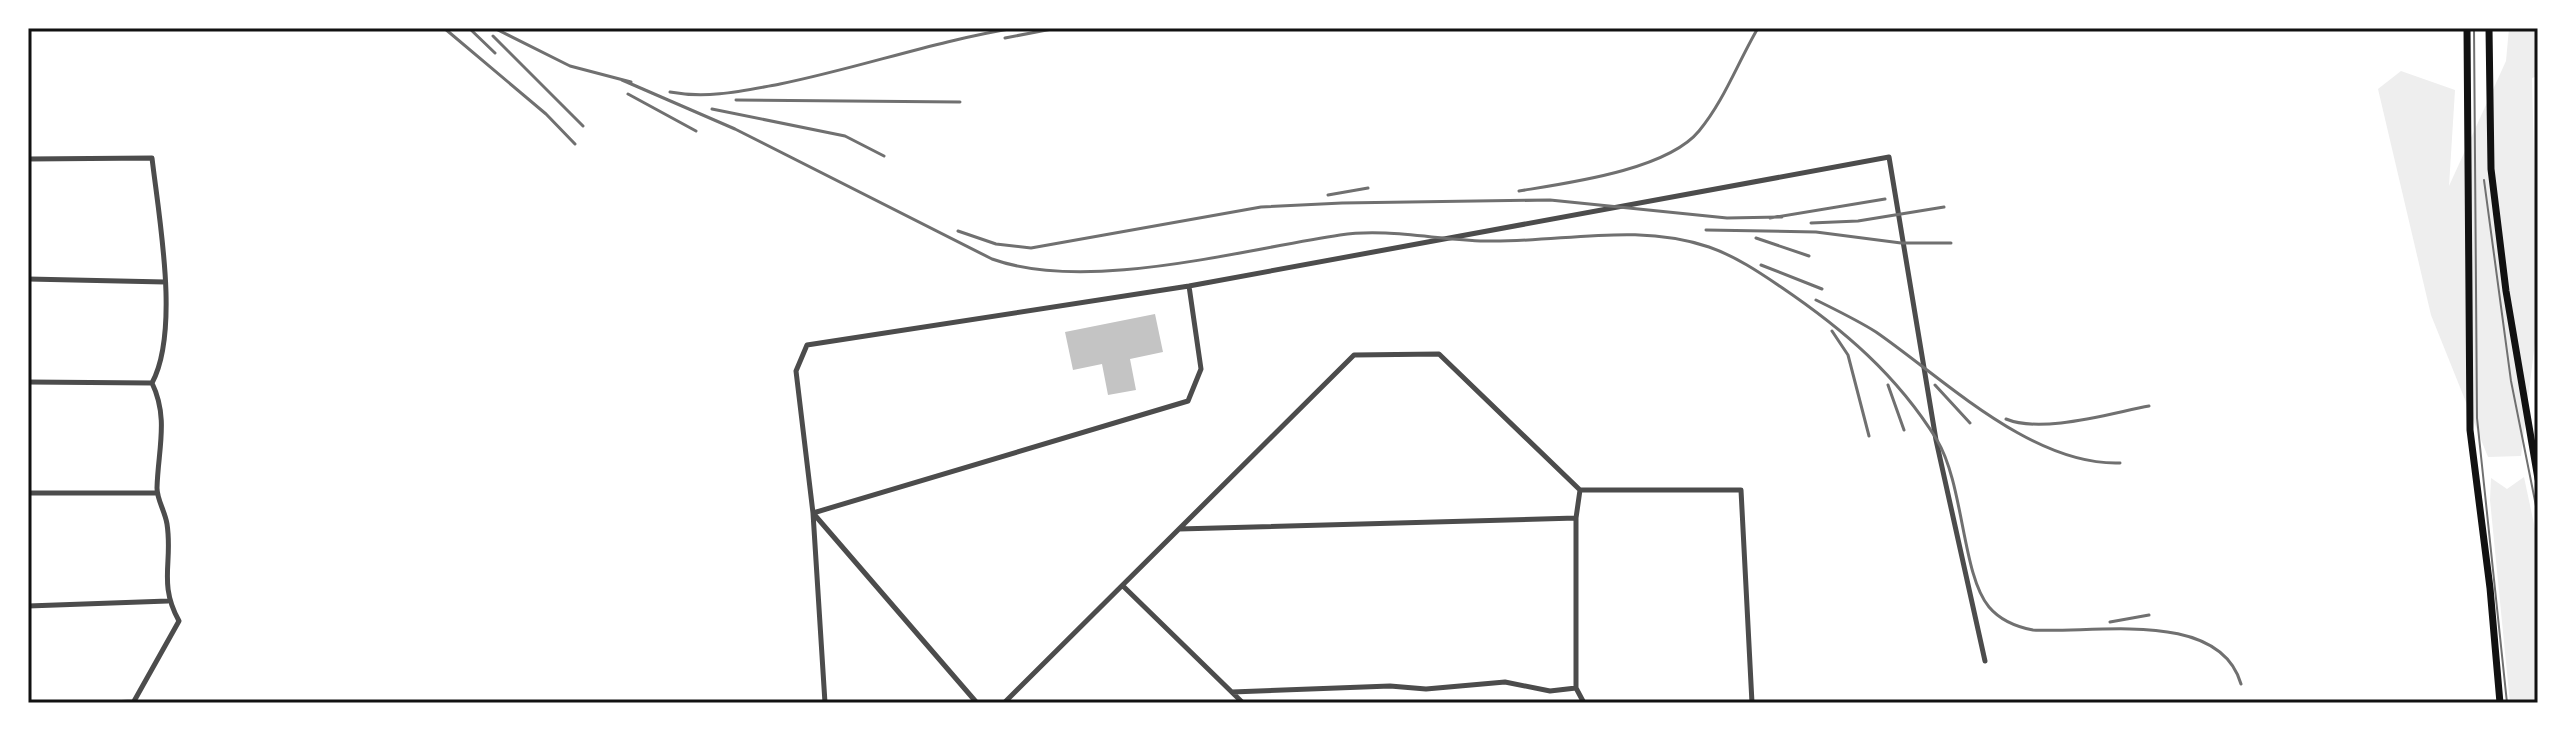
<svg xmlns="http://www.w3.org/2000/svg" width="2566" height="731" viewBox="0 0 2566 731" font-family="Lato,sans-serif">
	<rect width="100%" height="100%" fill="#fff"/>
	<!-- green -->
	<path fill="#eee" d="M2509,28H2538V76L2532,78L2538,318L2521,456L2488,457L2431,315L2378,89L2401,71L2455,90L2449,186L2506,61Z
		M2524,477L2538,543V703H2510L2490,500L2491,478L2507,489Z"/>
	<!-- building -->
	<path fill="#c4c4c4" d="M1155,314L1163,352L1130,359L1136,390L1108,395L1102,364L1073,370L1065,332Z"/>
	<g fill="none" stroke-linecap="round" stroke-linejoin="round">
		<!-- minor -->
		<path stroke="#4c4c4c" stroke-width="5" d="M28,159L152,158C159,218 180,331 152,383C169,418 158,450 157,488C157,500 165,511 167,524C173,563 158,583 179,621L133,703
			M28,279L165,282
			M28,382L152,383
			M1580,490H1741L1752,703
			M1580,490L1576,518V688L1584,703
			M28,493H157
			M1179,529L1576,518
			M1123,586L1243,703
			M28,606L168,601
			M1232,692L1390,686L1426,689L1505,682L1550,691L1576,688
			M110,703L133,702
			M825,703L813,513L1188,401L1201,369L1189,286
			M977,703L813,513L796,371L807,345L1189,286L1889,157L1936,440L1985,661
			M1004,703L1354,355L1439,354L1580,490
			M1831,703H1839"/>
		<!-- secondary -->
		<path stroke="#111" stroke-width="7" d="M2467,28L2470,430L2490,588L2500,703
			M2489,28L2491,169L2506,291L2538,479"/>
		<!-- tram -->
		<path stroke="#707070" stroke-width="2" d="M2474,28L2477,418L2507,703
			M2484,180L2511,381L2538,516"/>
		<!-- rail -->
		<path stroke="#707070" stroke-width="3" d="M444,28L546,114L575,144
			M469,28L495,53
			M494,28L570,66L631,82
			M493,36L583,126
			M1005,38L1057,28
			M622,80L735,129L992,259C1087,293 1240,250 1340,235C1387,228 1437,240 1485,241C1561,243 1635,222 1709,247C1735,256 1759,272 1781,287C1843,329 1897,375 1937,440C1964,485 1962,575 1989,607C2000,620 2017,627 2033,630C2093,634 2219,608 2241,684
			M670,92C708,99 742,91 780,84C859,68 935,41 1015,28
			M628,94L696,131
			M736,100L960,102
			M712,109L845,136L884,156
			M1519,191C1568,183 1667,170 1699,131C1724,101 1738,62 1758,28
			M1328,195L1368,188
			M1770,218L1885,199
			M1811,223L1858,221L1944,207
			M1706,230L1816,232L1901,243H1951
			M958,231L996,244L1031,248L1261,207L1342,203L1550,200L1727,218L1782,217
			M1756,238L1809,256
			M1761,265L1822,289
			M1816,300C1836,310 1857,320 1876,332C1944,379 2032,466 2120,463
			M1832,331L1848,355L1869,436
			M1888,385L1904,430
			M1935,385L1970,423
			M2006,419C2042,434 2111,413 2149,406
			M2110,622L2149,615"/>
	</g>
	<!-- border -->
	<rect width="2566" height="731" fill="none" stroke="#ffffff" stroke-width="60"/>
	<rect x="30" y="30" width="2506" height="671" fill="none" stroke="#111" stroke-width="3"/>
</svg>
